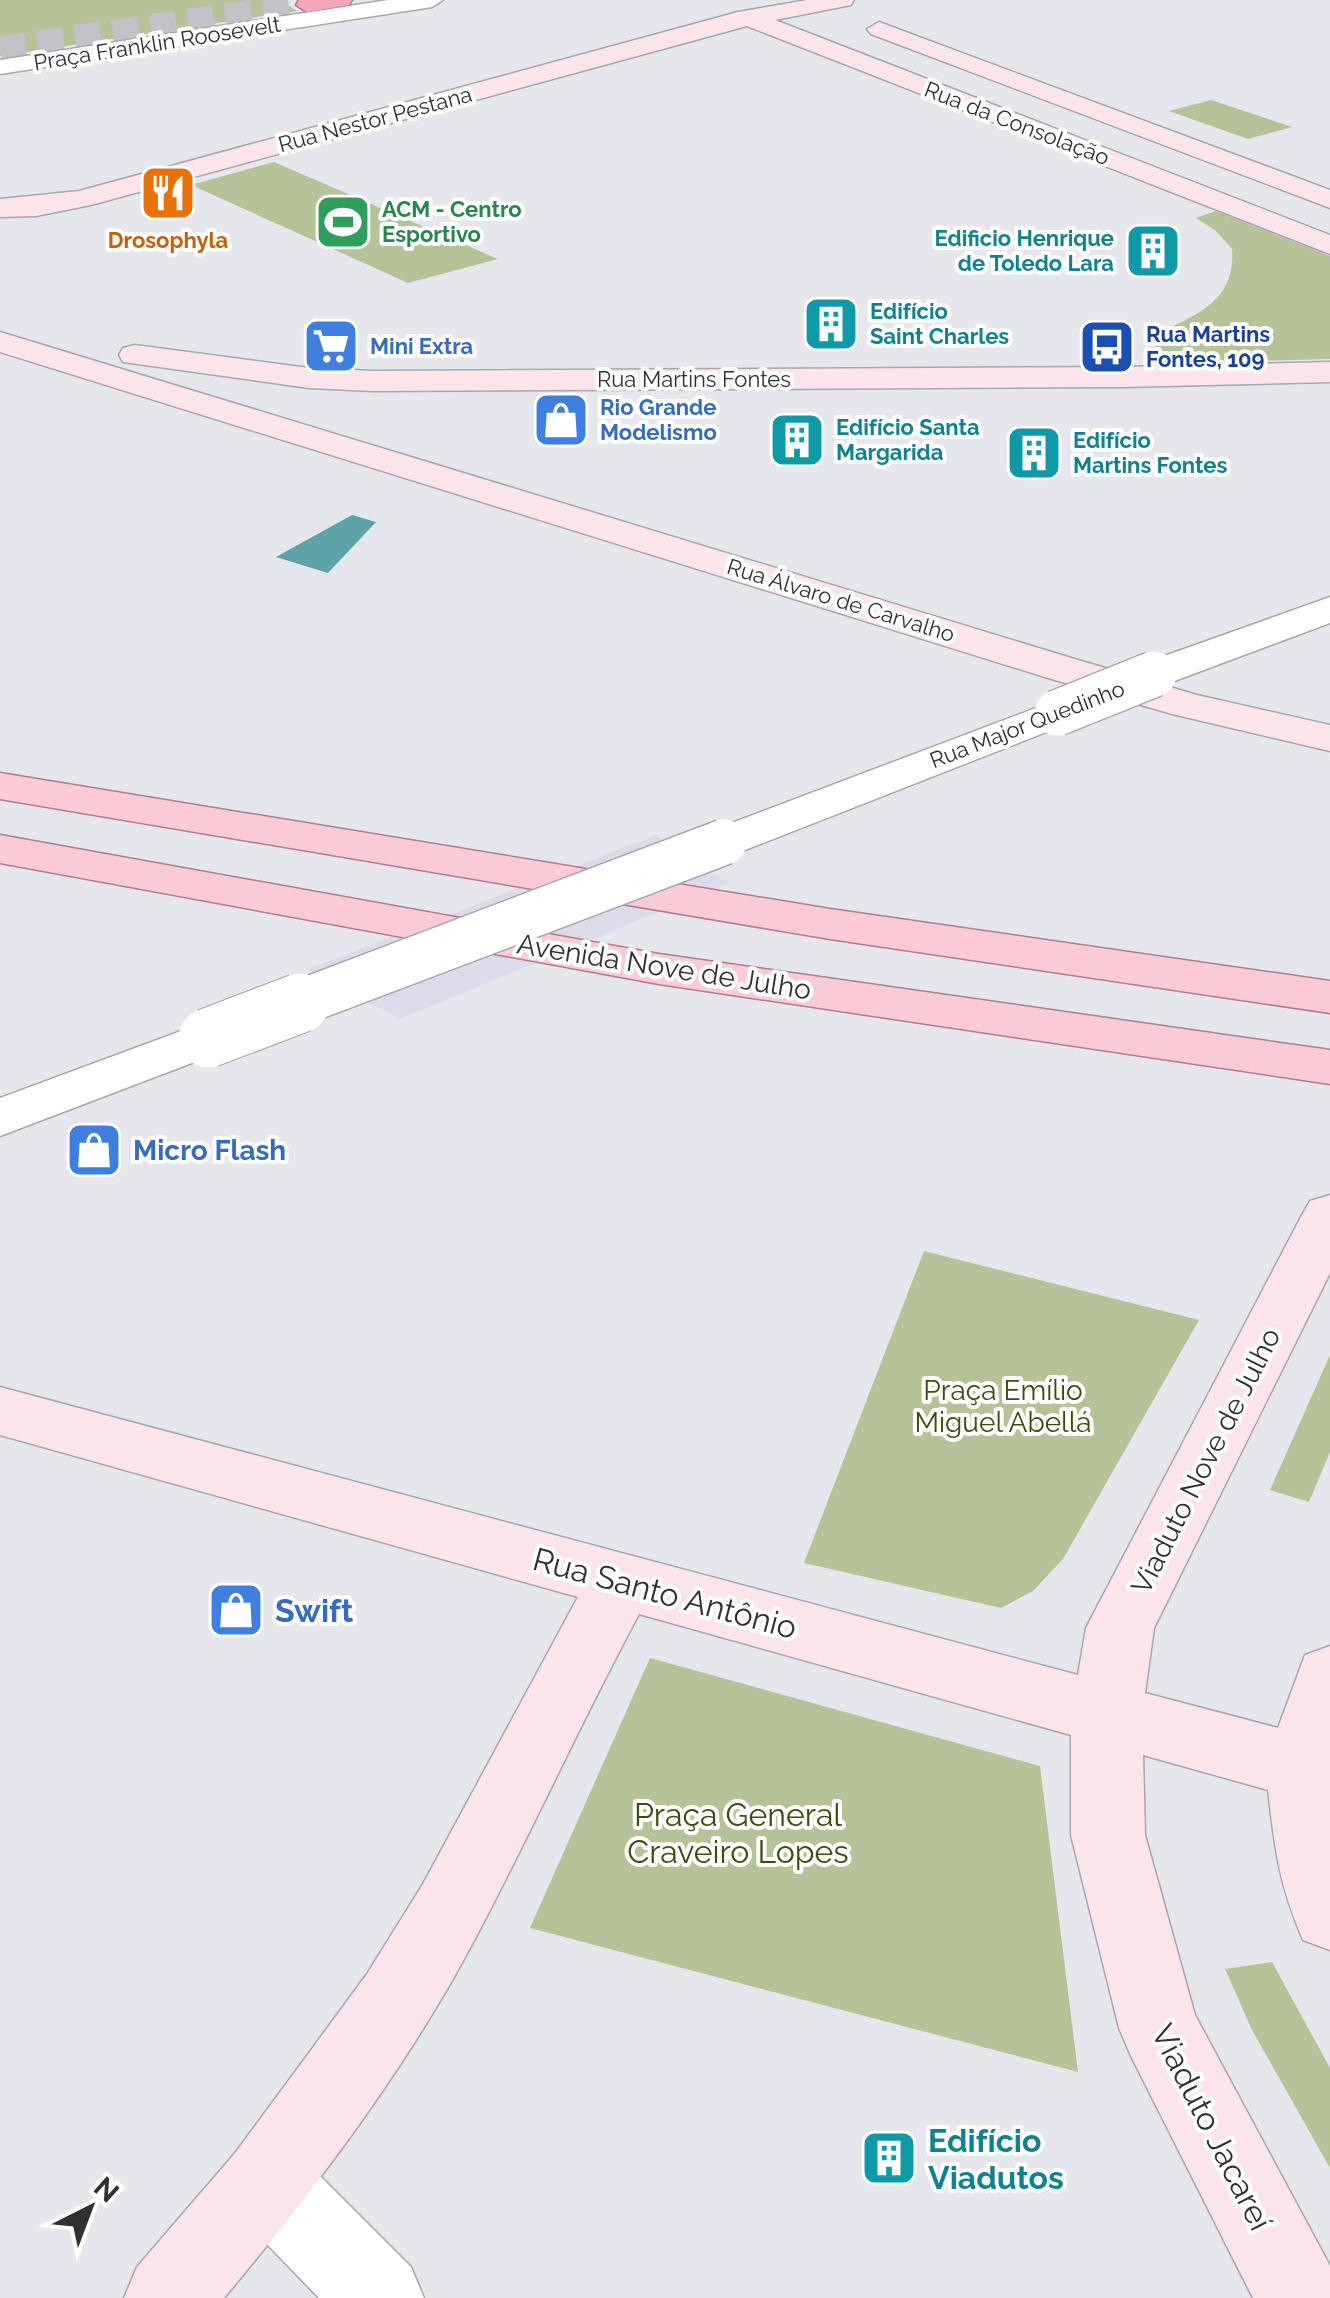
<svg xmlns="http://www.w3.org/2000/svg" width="1330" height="2298" viewBox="0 0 1330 2298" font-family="Raleway,sans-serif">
	<rect width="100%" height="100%" fill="#e6e6ed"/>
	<!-- built -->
	<path fill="#dbdbea" d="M656,835L728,883L400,1019L308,969Z"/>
	<!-- green -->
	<path fill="#b6c398" d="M0,0H280L297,11L0,56Z
		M1211,100L1292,127L1248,139L1169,111Z
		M274,162L498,259L408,283L191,185Z
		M1216,211L1330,256V359L1158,363L1153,335C1195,316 1236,302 1232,249L1216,231L1196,218Z
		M924,1251L1199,1320L1063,1559L1033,1591L1001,1608L804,1563Z
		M1330,1355V1452L1309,1502L1270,1490Z
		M650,1658L1040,1766L1078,2072L530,1928Z
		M1272,1962L1330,2068V2168L1252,2030L1225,1969Z"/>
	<!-- water -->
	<path fill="#5da4a8" d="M352,515L376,522L328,573L276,557Z"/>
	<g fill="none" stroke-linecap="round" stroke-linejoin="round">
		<!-- highway-tunnel -->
		<path stroke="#c2c2c8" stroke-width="26" stroke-dasharray="26 12" stroke-linecap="butt" d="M0,49L307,5"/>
		<!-- street casing -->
		<g stroke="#a7a7ae" stroke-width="3">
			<path id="street" d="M388,0H443L432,7L0,74V60Z
				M1330,597V623L1169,683L1154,686L1139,683L1133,674L1139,665Z
				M1057,700L1072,704L1078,713L1072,722L740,852L724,856L708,852L701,842L708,832Z
				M208,1021L226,1026L234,1038L226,1050L0,1136V1098Z
				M266,2140L296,2152L411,2267L424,2298H319L236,2212L224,2182L236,2152Z"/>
		</g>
		<!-- secondary casing -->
		<g stroke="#a7a7ae" stroke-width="3">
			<path id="secondary" d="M807,0H854L851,5L775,20L1330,235V254L747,26L91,205L36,216L0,217V199L79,191L738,12Z
				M879,22L1330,190V208L871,34L867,29Z
				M0,332L1078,660L1197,695L1330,725V751L1172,714L1048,678L0,352Z
				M135,345L309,368L372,371L1124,367L1330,362V382L1124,387L372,391L309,388L123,362L119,355L123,348Z
				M1330,1195V1273L1154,1628L1145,1693L1278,1728L1305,1655L1330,1646V1950L1303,1940C1279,1884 1275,1850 1268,1790L1143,1755L1145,1835L1195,2015L1330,2266V2298H1253L1131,2056L1119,2028L1071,1835V1735L639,1614C582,1720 533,1829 477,1935C409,2065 318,2185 224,2298H124L137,2267L236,2152L367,1974L423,1884L578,1597L0,1435V1387L1078,1675L1086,1628L1302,1215L1310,1201Z"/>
		</g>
		<!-- primary casing -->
		<g stroke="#b17d8c" stroke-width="3">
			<path id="primary" d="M0,773L830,909L1330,981V1013L830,939L0,799Z
				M0,835L659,954L1330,1050V1084L659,984L0,863Z"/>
		</g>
		<!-- highway casing -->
		<g stroke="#b17d8c" stroke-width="3">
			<path id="highway" d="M299,0H352L349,5L307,12L296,5Z"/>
		</g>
		<!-- street -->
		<use href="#street" fill="#fff" fill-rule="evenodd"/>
		<!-- secondary -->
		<use href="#secondary" fill="#fce4eb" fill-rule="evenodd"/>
		<!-- primary -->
		<use href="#primary" fill="#facad6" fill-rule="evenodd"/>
		<!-- highway -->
		<use href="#highway" fill="#f6a6bb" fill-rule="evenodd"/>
		<!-- street-bridge-far1 casing -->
		<g stroke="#a7a7ae" stroke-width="48" stroke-linecap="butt">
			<path id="street-bridge-far1" d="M1057,713L1154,674
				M294,1005L724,842"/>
		</g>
		<!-- street-bridge casing -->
		<g stroke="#a7a7ae" stroke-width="61" stroke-linecap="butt">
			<path id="street-bridge" d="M208,1038L300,1003"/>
		</g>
		<!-- street-bridge-far1 -->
		<use href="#street-bridge-far1" stroke="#fff" stroke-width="45"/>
		<!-- street-bridge -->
		<use href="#street-bridge" stroke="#fff" stroke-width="59"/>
	</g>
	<!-- icons -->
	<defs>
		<g id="restaurant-square" transform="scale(2.875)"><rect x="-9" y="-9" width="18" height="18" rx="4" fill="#e8710a" stroke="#fff"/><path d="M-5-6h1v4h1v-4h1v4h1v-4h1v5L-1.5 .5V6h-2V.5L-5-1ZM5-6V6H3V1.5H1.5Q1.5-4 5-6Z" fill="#fff"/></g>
		<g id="stadium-square" transform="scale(2.875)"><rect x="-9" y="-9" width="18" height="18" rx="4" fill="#2e9e5b" stroke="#fff"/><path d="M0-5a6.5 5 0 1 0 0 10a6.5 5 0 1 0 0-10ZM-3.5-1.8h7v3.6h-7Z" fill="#fff"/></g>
		<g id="building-square" transform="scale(2.875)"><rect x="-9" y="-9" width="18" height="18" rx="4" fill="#0f9aa8" stroke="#fff"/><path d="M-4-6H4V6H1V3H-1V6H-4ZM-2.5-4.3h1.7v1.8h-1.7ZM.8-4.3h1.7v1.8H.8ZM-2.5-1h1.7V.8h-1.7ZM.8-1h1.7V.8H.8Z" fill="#fff"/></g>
		<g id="supermarket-square" transform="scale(2.875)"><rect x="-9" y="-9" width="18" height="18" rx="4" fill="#3f7fe0" stroke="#fff"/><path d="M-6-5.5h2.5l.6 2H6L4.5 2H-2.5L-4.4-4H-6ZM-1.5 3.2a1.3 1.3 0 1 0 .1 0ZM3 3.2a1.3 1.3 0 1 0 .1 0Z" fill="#fff"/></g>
		<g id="bus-square" transform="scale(2.875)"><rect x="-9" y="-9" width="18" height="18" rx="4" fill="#1a4fb4" stroke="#fff"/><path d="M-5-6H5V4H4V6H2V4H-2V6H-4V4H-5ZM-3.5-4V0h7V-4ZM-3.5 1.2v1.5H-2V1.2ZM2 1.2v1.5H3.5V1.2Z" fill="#fff"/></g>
		<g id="shop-square" transform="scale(2.875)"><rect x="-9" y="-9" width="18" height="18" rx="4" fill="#3f7fe0" stroke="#fff"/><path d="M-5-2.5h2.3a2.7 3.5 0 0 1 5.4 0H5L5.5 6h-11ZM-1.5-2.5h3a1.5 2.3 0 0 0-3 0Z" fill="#fff"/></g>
	</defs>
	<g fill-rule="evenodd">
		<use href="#restaurant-square" x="168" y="193"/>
		<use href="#stadium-square" x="343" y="222"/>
		<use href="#building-square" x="1153" y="251"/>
		<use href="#building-square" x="831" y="324"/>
		<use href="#supermarket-square" x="331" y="346"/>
		<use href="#bus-square" x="1107" y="347"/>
		<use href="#shop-square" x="561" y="420"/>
		<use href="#building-square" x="797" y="440"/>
		<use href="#building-square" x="1034" y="453"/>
		<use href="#shop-square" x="94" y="1150"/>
		<use href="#shop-square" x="236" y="1610"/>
		<use href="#building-square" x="889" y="2158"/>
	</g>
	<g text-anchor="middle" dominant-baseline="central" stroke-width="8" stroke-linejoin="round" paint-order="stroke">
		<!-- far-street labels -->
		<g font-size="22" fill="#313134" stroke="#fff">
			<text transform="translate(157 43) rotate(-9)">Praça Franklin Roosevelt</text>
			<text transform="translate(375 119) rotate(-15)">Rua Nestor Pestana</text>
			<text transform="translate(1017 123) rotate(21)">Rua da Consolação</text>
			<text x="694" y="379">Rua Martins Fontes</text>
			<text transform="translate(841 600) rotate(17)">Rua Álvaro de Carvalho</text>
			<text transform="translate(1027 724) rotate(-21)">Rua Major Quedinho</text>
		</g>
		<!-- far-leisure labels -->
		<g font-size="22" font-weight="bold" fill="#27864d" stroke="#fff" text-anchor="start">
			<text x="382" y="209">ACM - Centro<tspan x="382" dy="25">Esportivo</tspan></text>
		</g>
		<!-- far-culture labels -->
		<g font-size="22" font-weight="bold" fill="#0d838f" stroke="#fff" text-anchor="start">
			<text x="1114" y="238" text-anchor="end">Edificio Henrique<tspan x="1114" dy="25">de Toledo Lara</tspan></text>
			<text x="870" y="311">Edifício<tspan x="870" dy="25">Saint Charles</tspan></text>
			<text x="836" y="427">Edifício Santa<tspan x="836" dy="25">Margarida</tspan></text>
			<text x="1073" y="440">Edifício<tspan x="1073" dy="25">Martins Fontes</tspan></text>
		</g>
		<!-- far-food labels -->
		<g font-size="22" font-weight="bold" fill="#c56008" stroke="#fff">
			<text x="168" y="240">Drosophyla</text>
		</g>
		<!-- far-transit labels -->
		<g font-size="22" font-weight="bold" fill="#164399" stroke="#fff" text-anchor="start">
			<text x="1146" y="334">Rua Martins<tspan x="1146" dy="25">Fontes, 109</tspan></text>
		</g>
		<!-- far-shop labels -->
		<g font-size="22" font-weight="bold" fill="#366cbe" stroke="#fff" text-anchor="start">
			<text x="370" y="346">Mini Extra</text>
			<text x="600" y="407">Rio Grande<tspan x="600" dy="25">Modelismo</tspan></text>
		</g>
		<!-- street labels -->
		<g font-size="28" fill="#313134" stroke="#fff">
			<text transform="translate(664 967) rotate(9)">Avenida Nove de Julho</text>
			<text transform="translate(1206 1461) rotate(-63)">Viaduto Nove de Julho</text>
		</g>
		<!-- shop labels -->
		<g font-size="28" font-weight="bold" fill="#366cbe" stroke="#fff" text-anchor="start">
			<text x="133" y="1150">Micro Flash</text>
		</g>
		<!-- park labels -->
		<g font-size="28" fill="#3e4b12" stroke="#fff">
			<text x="1003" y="1390">Praça Emílio<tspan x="1003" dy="32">Miguel Abellá</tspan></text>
		</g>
		<!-- near-street labels -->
		<g font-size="32" fill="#313134" stroke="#fff">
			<text transform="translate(665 1593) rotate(15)">Rua Santo Antônio</text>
			<text transform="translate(1212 2127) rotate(63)">Viaduto Jacareí</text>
		</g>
		<!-- near-shop labels -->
		<g font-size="32" font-weight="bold" fill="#366cbe" stroke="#fff" text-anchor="start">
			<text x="275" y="1610">Swift</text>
		</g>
		<!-- near-park labels -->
		<g font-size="32" fill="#3e4b12" stroke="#fff">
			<text x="738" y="1814">Praça General<tspan x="738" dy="37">Craveiro Lopes</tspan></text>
		</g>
		<!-- near-culture labels -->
		<g font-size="32" font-weight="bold" fill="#0d838f" stroke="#fff" text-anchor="start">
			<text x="928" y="2140">Edifício<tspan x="928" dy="37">Viadutos</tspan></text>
		</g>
	</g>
	<!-- north arrow -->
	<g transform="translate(90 2208) rotate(42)" stroke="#ffffff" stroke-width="8" paint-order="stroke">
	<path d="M0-8L18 38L0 25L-18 38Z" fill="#313134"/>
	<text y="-15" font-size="28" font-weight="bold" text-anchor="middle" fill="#313134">N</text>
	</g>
</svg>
